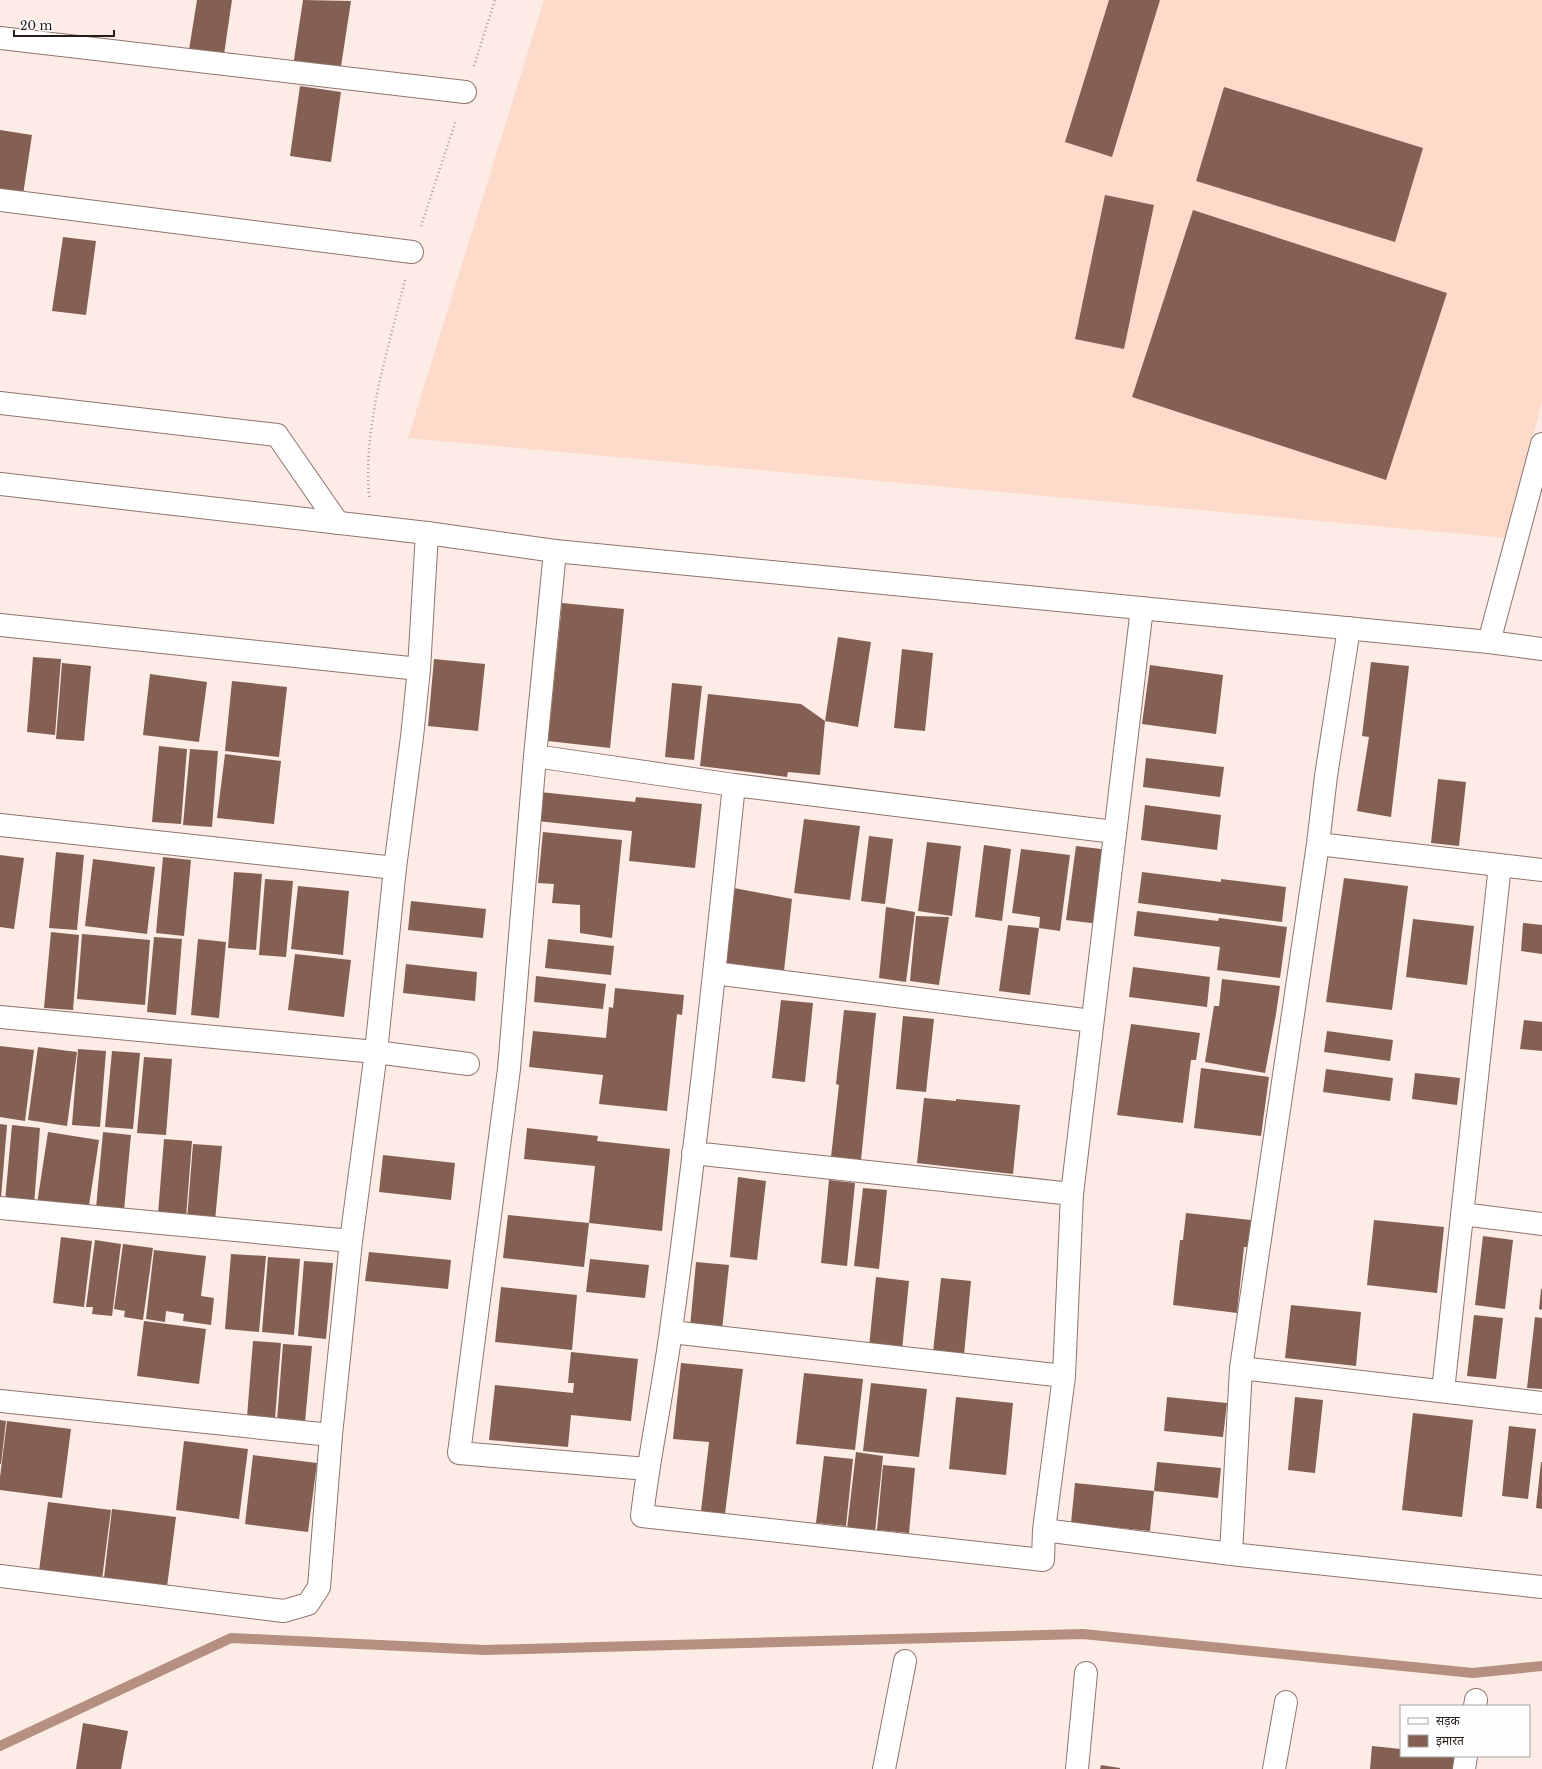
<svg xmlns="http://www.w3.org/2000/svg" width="1542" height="1769" viewBox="0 0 1542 1769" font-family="'Libre Baskerville','Noto Sans Devanagari',serif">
	<rect width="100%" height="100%" fill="#fdebe5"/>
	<!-- built -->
	<path fill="#fedacb" d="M544,0H1542V401L1507,538L408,438Z"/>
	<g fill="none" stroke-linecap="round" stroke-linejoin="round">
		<!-- stream -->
		<path stroke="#b59081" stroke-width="10" d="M0,1746L231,1638L485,1650L1083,1634L1473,1673L1542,1666"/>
	</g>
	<!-- building -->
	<path fill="#836053" d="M197,0H232L223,61L188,56Z
		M303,0L351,1L340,73L293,66Z
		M1109,0H1160L1112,157L1065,142Z
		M300,86L341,92L331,162L290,156Z
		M1224,87L1423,148L1395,242L1196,181Z
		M0,130L32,135L23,195L0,191Z
		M1105,195L1154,205L1124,349L1075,339Z
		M1193,210L1447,293L1386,480L1132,397Z
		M63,237L96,241L86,315L52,311Z
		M562,603L624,609L610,748L548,741Z
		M838,637L871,642L858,727L825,721L820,775L788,772L787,777L700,766L708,694L801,704L825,721Z
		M902,649L933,653L925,731L894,728Z
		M33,657L61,659L55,735L27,732Z
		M434,659L485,664L478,731L428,726Z
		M1371,662L1409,666L1391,817L1357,811L1369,737L1362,736Z
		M62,663L91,666L84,741L56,739Z
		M1150,665L1223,675L1216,734L1142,724Z
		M150,674L207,682L199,742L143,735Z
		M232,681L287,687L279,757L225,751Z
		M672,683L702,686L694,760L665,757Z
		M159,746L187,749L181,824L152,822Z
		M190,749L218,751L212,827L183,825Z
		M225,754L281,761L274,824L217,818Z
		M1146,758L1224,767L1220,797L1143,787Z
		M1438,779L1466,782L1459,846L1431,843Z
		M540,792L635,802L636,797L702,804L695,868L629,861L632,831L537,821Z
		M1145,805L1221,815L1217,850L1141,840Z
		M804,819L860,826L850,900L794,893Z
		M543,832L622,840L612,938L580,933V905L552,903L554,884L538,883Z
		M869,836L893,839L885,904L861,901Z
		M927,842L961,846L952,916L918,911Z
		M984,845L1011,849L1002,921L975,917Z
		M1076,846L1109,850L1099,924L1066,920Z
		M1021,849L1070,855L1060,931L1039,928L1030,995L999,991L1008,925L1039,928L1040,917L1012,913Z
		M56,852L84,855L77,930L49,928Z
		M0,855L24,858L14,929L0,927Z
		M163,857L191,860L184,936L156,933Z
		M93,859L155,867L147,934L85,926Z
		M234,872L262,874L256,950L228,948Z
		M1142,872L1221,882V879L1286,887L1282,922L1138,903Z
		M1344,878L1408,886L1392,1010L1326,1002Z
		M265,879L293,881L286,957L259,955Z
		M298,886L349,891L343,955L291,949Z
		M734,888L792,899L784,971L723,963Z
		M411,901L486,909L483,938L408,930Z
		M886,907L915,912L906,982L879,978Z
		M1137,911L1218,921L1219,918L1287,927L1280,978L1217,970L1220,947L1134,936Z
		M916,916L949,917L939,985L910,981Z
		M1413,919L1474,926L1467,985L1406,977Z
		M1523,923L1542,925V954L1521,951Z
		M51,932L79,935L73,1010L44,1008Z
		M82,934L150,940L145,1005L77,999Z
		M154,937L182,939L176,1015L147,1012Z
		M198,939L226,942L219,1018L191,1015Z
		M548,939L614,946L611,975L545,968Z
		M295,954L351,960L344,1017L288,1010Z
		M406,964L477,972L475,1001L403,993Z
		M1133,967L1210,977L1207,1007L1129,997Z
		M536,976L606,984L603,1009L534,1002Z
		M1222,979L1280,986L1276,1014L1265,1073L1205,1062L1214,1006H1219Z
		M615,988L684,995L682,1015L677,1014L667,1111L599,1104L603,1075L529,1067L533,1031L606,1038L609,1007L613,1008Z
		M781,1000L813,1003L805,1082L772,1078Z
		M844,1010L876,1013L861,1160L831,1157L839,1085L836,1084Z
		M903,1016L934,1019L926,1092L896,1089Z
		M1524,1020L1542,1022V1051L1520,1049Z
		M1131,1024L1200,1033L1196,1060H1191L1183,1123L1117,1115Z
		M1327,1031L1393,1040L1390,1061L1324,1052Z
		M0,1046L34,1050L25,1121L0,1117Z
		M38,1047L77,1052L67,1126L28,1120Z
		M78,1049L106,1051L100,1127L72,1125Z
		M112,1051L140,1053L133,1129L105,1127Z
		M144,1057L172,1059L166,1135L137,1133Z
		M1201,1068L1269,1077L1261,1136L1194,1128Z
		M1326,1069L1393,1078L1390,1101L1323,1092Z
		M1415,1073L1460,1078L1457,1105L1412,1099Z
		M924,1098L956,1101V1099L1020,1105L1013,1174L917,1163Z
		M0,1124L7,1125L1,1198H0Z
		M12,1125L40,1128L34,1204L5,1201Z
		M527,1128L598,1136L597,1141L670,1149L662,1231L589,1223L595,1166L524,1159Z
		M48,1132L99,1140L88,1212L37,1204Z
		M103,1132L131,1135L124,1210L96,1208Z
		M164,1139L192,1141L186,1217L158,1214Z
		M193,1144L222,1146L215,1221L187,1219Z
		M383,1155L455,1163L451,1200L379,1192Z
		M738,1177L766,1181L757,1260L730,1257Z
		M829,1180L855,1183L847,1266L821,1263Z
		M863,1188L887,1190L879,1269L854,1266Z
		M1186,1213L1251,1220L1248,1247H1244L1237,1313L1173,1305L1180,1240H1183Z
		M508,1215L589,1223L584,1267L503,1258Z
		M1374,1220L1444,1227L1437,1293L1367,1285Z
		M1483,1236L1513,1240L1505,1309L1475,1305Z
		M61,1237L92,1241L84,1307L53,1303Z
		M95,1240L121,1244L112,1316L92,1314L93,1307H86Z
		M123,1244L153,1248L143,1320L124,1317L125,1311L114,1309Z
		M154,1250L206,1256L201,1296L214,1298L211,1325L183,1321L184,1314L166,1311L165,1322L146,1319Z
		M369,1252L451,1260L448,1289L365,1281Z
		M231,1254L266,1256L259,1332L225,1329Z
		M268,1257L300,1259L294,1335L262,1332Z
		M590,1259L649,1265L645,1298L586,1292Z
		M304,1261L333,1263L326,1339L298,1336Z
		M696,1262L729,1265L722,1330L690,1327Z
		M876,1277L909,1281L902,1350L869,1347Z
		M941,1278L971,1281L964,1355L933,1352Z
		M501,1287L577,1295L572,1350L495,1342Z
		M1541,1289H1542V1310L1539,1309Z
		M1291,1305L1361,1312L1356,1366L1285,1358Z
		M1474,1315L1503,1318L1496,1379L1467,1376Z
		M1535,1317L1542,1318V1389L1527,1388Z
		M144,1321L206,1329L199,1384L137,1376Z
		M253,1341L281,1343L275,1419L247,1417Z
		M283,1344L312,1346L305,1422L277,1420Z
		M571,1352L638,1359L631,1421L571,1415L568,1447L489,1440L495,1385L573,1393L574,1383H568Z
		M681,1363L743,1369L725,1514L701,1511L709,1442L673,1439Z
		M804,1373L863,1379L855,1450L796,1444Z
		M871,1383L927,1389L919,1457L863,1451Z
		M956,1397L1013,1403L1006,1475L949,1469Z
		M1167,1397L1227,1403L1223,1437L1164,1431Z
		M1295,1397L1323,1400L1315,1473L1288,1470Z
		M1413,1413L1473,1420L1462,1517L1402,1510Z
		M0,1420L6,1421L1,1464H0Z
		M7,1421L71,1429L62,1498L0,1490V1477Z
		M1509,1426L1536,1429L1528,1499L1502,1496Z
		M184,1441L248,1449L239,1519L176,1510Z
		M856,1452L883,1456L875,1532L847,1529Z
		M253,1455L317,1463L308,1532L245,1524Z
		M824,1456L853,1459L846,1526L816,1523Z
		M1157,1462L1221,1468L1218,1498L1154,1491Z
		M1541,1462H1542V1509L1536,1508Z
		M883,1465L915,1468L909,1533L877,1530Z
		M1075,1483L1154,1491L1150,1531L1071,1523Z
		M48,1502L111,1510L102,1579L39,1571Z
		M112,1509L176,1517L167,1587L104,1578Z
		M83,1723L128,1731L121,1769H76Z
		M1372,1746L1401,1749V1756H1456L1454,1769H1370Z
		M1101,1765L1120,1768V1769H1100Z"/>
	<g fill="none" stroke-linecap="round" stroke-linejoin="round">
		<!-- street casing -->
		<g stroke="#8e756c" stroke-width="24">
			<path id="street" d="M0,38L465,92
				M0,200L412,252
				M0,403L277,435L338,523
				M0,625L419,669L427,533
				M1489,642L1542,444
				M535,756L555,551
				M734,785L1114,832
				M0,825L395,868L376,1052L0,1017
				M1318,844L1542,870
				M395,868L412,737L419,669
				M714,973L1092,1021
				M693,1153L1072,1194
				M0,1208L351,1241
				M1462,1214L1542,1224
				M671,1332L1064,1376
				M1241,1368L1542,1403
				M1443,1391L1500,865
				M0,1401L331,1435L319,1587L308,1604L284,1611L0,1576
				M331,1435L351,1241L376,1052L468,1064
				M647,1469L459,1453L509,1069L535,756L734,785C715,967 696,1149 671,1330C663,1392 649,1454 642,1516L1043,1560L1044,1530L1064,1376L1072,1194L1142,608
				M1044,1530L1231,1554L1542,1587
				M1231,1554L1241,1368L1318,844L1326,776L1349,628
				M1475,1706L1476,1700
				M884,1769L905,1661
				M1077,1769L1086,1673
				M1274,1769L1286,1702
				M1464,1769L1466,1756"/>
		</g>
		<!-- secondary casing -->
		<g stroke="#8e756c" stroke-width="24">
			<path id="secondary" d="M0,484L427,533L555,551L1489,642L1542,649"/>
		</g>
		<!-- path -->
		<path stroke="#ac9d97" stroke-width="2.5" stroke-dasharray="1 3" stroke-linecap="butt" d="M474,66L495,0
			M421,226L456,120
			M369,497C363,424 388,351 405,280"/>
		<!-- street -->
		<use href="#street" stroke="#fff" stroke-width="22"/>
		<!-- secondary -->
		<use href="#secondary" stroke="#fff" stroke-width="22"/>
	</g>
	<!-- legend -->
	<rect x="1400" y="1705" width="130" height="52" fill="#fdfdfd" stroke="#a7a3a1"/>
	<rect x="1408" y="1718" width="20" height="6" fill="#ffffff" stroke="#a7a3a1"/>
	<text x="1436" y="1725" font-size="12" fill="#251b17">सड़क</text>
	<rect x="1408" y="1735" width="20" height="12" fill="#836053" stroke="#a7a3a1"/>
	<text x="1436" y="1745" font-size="12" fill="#251b17">इमारत</text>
	<!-- scale -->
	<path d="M14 30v6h100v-6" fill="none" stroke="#251b17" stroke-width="2"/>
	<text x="20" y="30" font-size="12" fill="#251b17" stroke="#fdfdfd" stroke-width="3" paint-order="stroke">20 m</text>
</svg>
